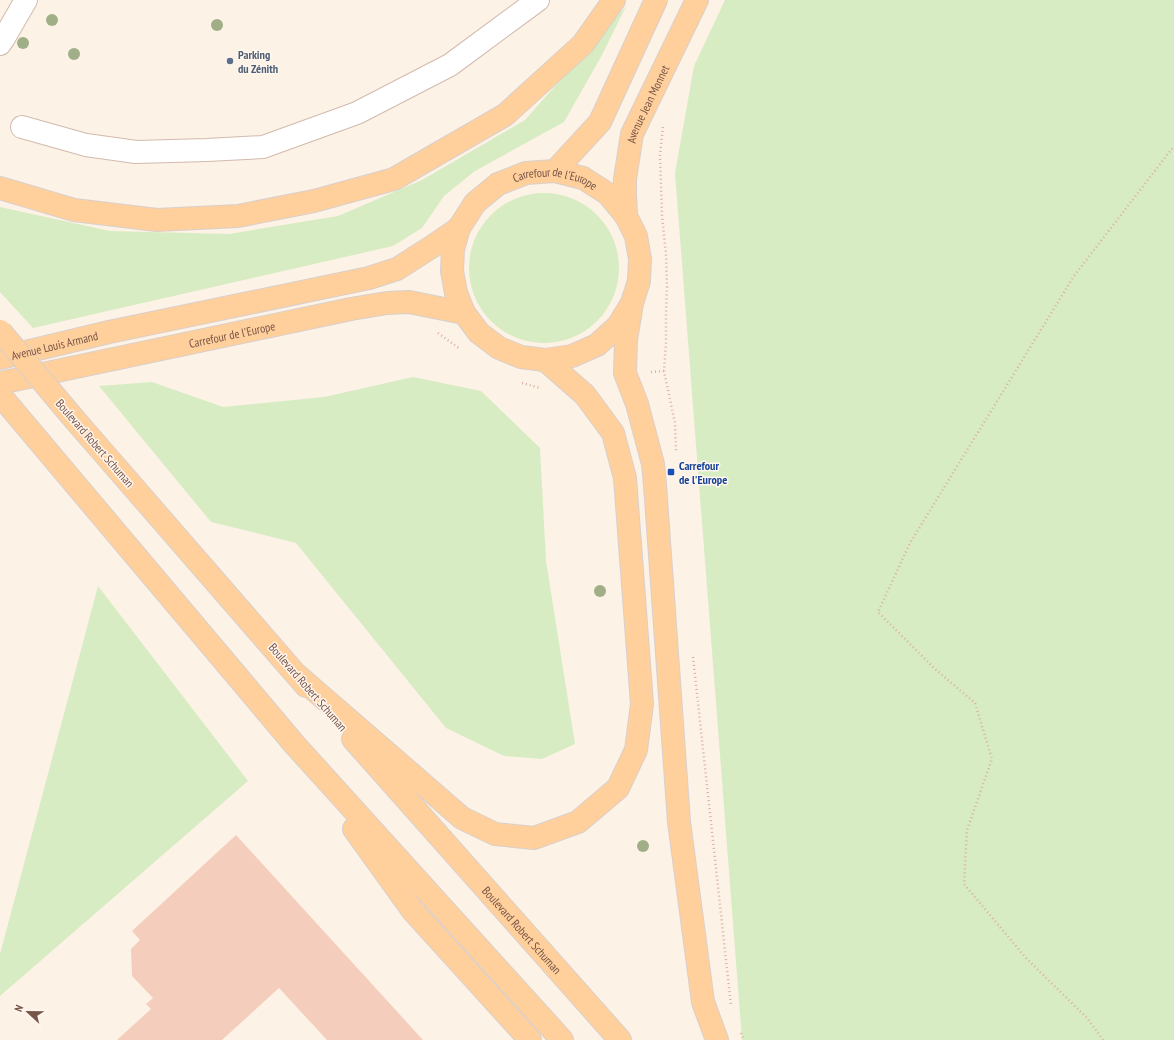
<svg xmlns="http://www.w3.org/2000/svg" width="1174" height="1040" viewBox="0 0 1174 1040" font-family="'PT Sans Narrow',sans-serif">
	<rect width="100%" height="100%" fill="#fdf2e6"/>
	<!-- green -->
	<path fill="#d8ecc3" d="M725,0H1174V1040H742L675,173L694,66Z
		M626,6L602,55L564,122L475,171L444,196L422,228L393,246L33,328L0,292V207L110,231L229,234L338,216L422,180L525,120Z
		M469 268a75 75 0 1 1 150 0a75 75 0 1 1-150 0Z
		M413,377L481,391L540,448L546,561L575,744L542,759L504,756L446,728L296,543L211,522L99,386L152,382L223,407L324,397Z
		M98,586L248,781L0,996V954Z"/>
	<!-- building -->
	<path fill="#f4cdbc" d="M236,835L423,1040H327L279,988L222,1040H117L151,1009L146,1004L153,998L132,976L131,949L140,940L132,931Z"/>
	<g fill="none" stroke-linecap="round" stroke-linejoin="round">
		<!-- minor casing -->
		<g stroke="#d2baad" stroke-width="24">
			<path id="minor" d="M0,44L4,38L26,0
				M22,127L86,145L136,152L207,150L263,147L357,113L450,65L538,0"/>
		</g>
		<!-- major casing -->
		<g stroke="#d9cfcc" stroke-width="24">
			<g id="major">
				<path d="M555,171L600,122L656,0"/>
				<path d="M0,188L74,210L157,220L238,216L314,201L394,179L505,115L583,44L614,0"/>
				<path id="s1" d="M626,216L625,194V179L632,134L697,0"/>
				<path id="s2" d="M632,303L618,326L597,345L572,356L545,360L521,357L499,348L479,333L464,313L456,293L452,271L453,249L459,228L475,203L498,184L526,173L555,171L583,178L608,194L626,216L636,236L640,259L639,281L632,303L626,340L625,373L637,404L653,464L655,485L679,822L703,1002L717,1040"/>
				<path id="s3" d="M0,358L109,332L369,278L397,269L433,246L459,228"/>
				<path id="s4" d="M0,383L351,309L387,303L409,302L464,313"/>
				<path d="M0,395L295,745L562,1040"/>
				<path d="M75,420L306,686"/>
				<path d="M297,675L462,818L495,834L534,838L578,822L618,788L636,750L642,704L625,478L613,433L585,395L545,360"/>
				<path id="s5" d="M353,739L620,1040"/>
				<path d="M354,829L413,911L530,1040"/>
			</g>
		</g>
		<!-- path -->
		<path stroke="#dab09e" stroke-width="2.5" stroke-dasharray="1 3" stroke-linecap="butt" d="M663,127L660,155L662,216L666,254L667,287L666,314V342L664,371L675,423L676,453
			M438,333L460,349
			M651,372L664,371
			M522,383L540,388
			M693,657L731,1006
			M741,1033L744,1040
			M1103,1040L1088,1019L1026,958L964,884L967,830L992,759L975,703L935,669L878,612L910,543L1074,276L1174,146"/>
		<!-- minor -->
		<use href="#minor" stroke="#fff" stroke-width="22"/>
		<!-- major -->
		<use href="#major" stroke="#ffd09b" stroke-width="22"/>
		<!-- major-bridge casing -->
		<g stroke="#d9cfcc" stroke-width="24" stroke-linecap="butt">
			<path id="major-bridge" d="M0,331L75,420"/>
		</g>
		<!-- major-bridge -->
		<use href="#major-bridge" stroke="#ffd09b" stroke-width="22"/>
	</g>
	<!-- trees -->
	<g fill="#a1af89">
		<circle cx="52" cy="20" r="6"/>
		<circle cx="217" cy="25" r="6"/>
		<circle cx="23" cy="43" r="6"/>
		<circle cx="74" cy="54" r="6"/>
		<circle cx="600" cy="591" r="6"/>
		<circle cx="643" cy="846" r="6"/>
	</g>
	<!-- markers -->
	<circle fill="#5c6f8a" stroke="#fff6ed" stroke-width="1.5" cx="230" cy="61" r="4"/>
	<rect fill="#1a4fb4" stroke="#fff6ed" stroke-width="1.5" x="667" y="468" width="8" height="8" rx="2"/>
	<g text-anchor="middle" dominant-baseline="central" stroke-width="3" stroke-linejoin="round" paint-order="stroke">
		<!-- service labels -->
		<g font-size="12" font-weight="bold" fill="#4e5e75" stroke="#fff6ed" text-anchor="start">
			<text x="238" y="54">Parking<tspan x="238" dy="14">du Zénith</tspan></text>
		</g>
		<!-- street labels -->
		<g font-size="12" fill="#785549" stroke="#fff6ed">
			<text stroke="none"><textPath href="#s1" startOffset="116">Avenue Jean Monnet</textPath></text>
			<text stroke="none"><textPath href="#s2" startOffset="415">Carrefour de l'Europe</textPath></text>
			<text stroke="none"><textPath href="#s4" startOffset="237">Carrefour de l'Europe</textPath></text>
			<text stroke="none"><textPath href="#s3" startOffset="56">Avenue Louis Armand</textPath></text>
			<text transform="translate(95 443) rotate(49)">Boulevard Robert Schuman</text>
			<text transform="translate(308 687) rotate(49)">Boulevard Robert Schuman</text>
			<text stroke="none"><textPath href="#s5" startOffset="255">Boulevard Robert Schuman</textPath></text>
		</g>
		<!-- transit labels -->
		<g font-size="12" font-weight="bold" fill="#164399" stroke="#fff6ed" text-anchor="start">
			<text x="679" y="465">Carrefour<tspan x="679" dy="14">de l'Europe</tspan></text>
		</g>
	</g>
	<!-- north arrow -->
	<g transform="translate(28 1012) rotate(292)" stroke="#fff6ed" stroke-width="3" paint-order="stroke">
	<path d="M0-3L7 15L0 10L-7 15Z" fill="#785549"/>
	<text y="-6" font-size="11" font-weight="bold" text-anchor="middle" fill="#785549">N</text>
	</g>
</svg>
